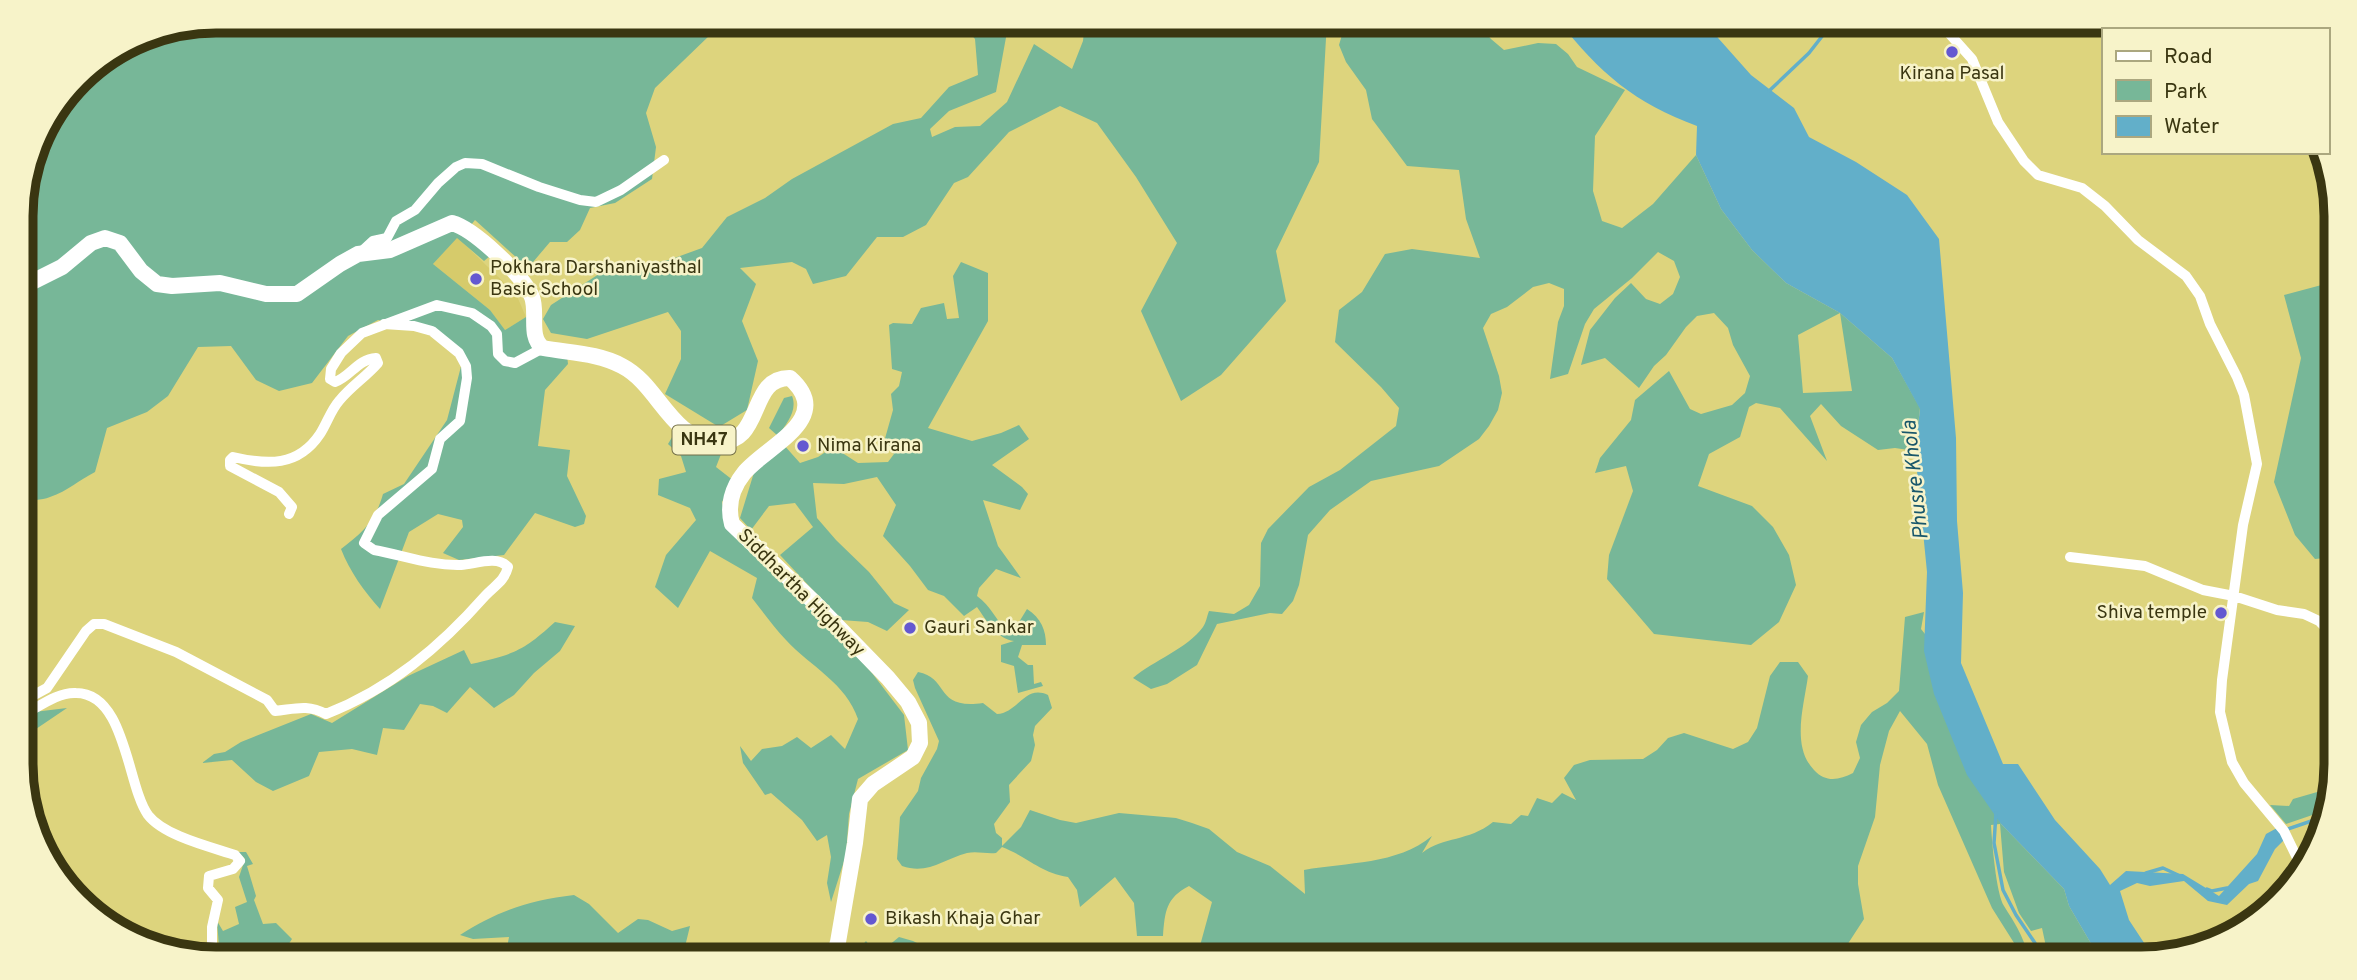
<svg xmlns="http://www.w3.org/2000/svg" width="2357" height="980" viewBox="0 0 2357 980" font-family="Overpass,sans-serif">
	<rect width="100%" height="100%" fill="#ddd47d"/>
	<!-- built -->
	<path fill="#d6cb6b" d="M457,237L516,294L526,317L505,330L490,310L433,264Z"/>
	<!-- green -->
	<path fill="#77b798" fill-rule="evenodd" d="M216,21H738L734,33L710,35L655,88L646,113L656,147L652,179L615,203L590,208L580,230L567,242H550L528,268L475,220L467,230L490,256L484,261L457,238L433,264L490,310L505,330L526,317L536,341L567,355L568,364L545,390L538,446L570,450L567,476L586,516L584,524L575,527L535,513L504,555L459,560L443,553L463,527L462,520L438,514L409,532L380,609C364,591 350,572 341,549C363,532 375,522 383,494L404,484L447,420L464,355L433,328L378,320L348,336L312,383L279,391L256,380L231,346L198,347L168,396L147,412L107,428L95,472C79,480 68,491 50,497C41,501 31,499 22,503L21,203L41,129L87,70L142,36Z
		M959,21H1009L996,92L949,111L930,129L932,137L955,127L980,126L1007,102L1034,44L1072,69L1083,41L1085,21H1327L1319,162L1276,251L1286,301L1221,375L1181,401L1141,311L1177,243L1136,177L1097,123L1060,106L1009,132L968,177L954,183L926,225L903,237H877L846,276L813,284L806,269L792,262L740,268L756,284L742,321L758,361L747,410L719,427L665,394L681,359V331L668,312L587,339L551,333L543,319L551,305L599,274L669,260L702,248L727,217L765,198L792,179L893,124L921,118L949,87L978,75L975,39Z
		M1385,21H1475L1491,39L1504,50L1538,43L1556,44L1568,54L1577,67L1625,90L1595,136L1593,191L1602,221L1622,228L1653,204L1696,155L1721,209L1752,250L1786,283L1840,313L1892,358L1920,408L1915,451L1895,448L1878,450L1841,426L1821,404L1810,416L1827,461L1780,408L1756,403L1749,407L1740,437L1709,454L1698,486L1752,506L1773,527L1789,555L1796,585L1779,622L1751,645L1654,634L1607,579L1609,555L1633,491L1626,466L1595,473L1600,458L1631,420L1635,400L1669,371L1690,409L1701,414L1732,405L1745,393L1750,376L1733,345L1728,328L1714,313L1697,316L1686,327L1666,355L1654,366L1639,388L1605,358L1581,365L1590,330L1615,298L1631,283L1646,299L1660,304L1673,294L1680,277L1674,261L1658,252L1632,278L1594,309L1585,324L1568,374L1550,379L1558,322L1564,306V289L1549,283L1533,287L1507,307L1491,314L1483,328L1499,376L1502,393L1498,410L1489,426L1479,439L1439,466L1371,481L1330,510L1308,535L1299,585L1293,601L1282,614L1270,613L1217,624L1197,665L1167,684L1151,689L1133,678C1154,660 1187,649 1203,627C1206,623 1207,616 1209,611L1234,614L1249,605L1260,586L1261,543L1268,529L1309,487L1340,470L1396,426L1399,408L1381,387L1335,342L1339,310L1362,292L1385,254L1412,249L1480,258L1466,219L1459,170L1407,166L1372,119L1366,90L1346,62L1339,45L1344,28L1360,22L1376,25ZM1840,313L1852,391L1803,393L1798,335Z
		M961,262L988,273V321L928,428L972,441L1001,433L1019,425L1029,439L992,465L1022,487L1028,494L1020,510L983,500L998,546L1021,578L996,569L979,588L977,596C991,606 996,620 1008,633L1016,627L1027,609C1041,618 1046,630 1046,645H1022L1018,657L1028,665H1033L1034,684L1041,682L1043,686L1018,693L1014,666L1001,662V645L1014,641C997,639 986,620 977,607L964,616L944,596L928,590L910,566L883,536L896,505L877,477L844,484L813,483L817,518L836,540L869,572L894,603L909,610L887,631L868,622L841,620L780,555L813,527L795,503L769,506L751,530L740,518L756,466L783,444L800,463L818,457L833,447L858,463L888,462L894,454L884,442L893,410L891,394L899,386L902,372L892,369L889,325L893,323L912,324L921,308L944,303L947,319L959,318L953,276Z
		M2335,276V557L2315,559L2295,535L2274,482L2301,358L2284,295L2329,283Z
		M792,396C798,411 786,424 778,436L769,428L784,398Z
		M677,429C685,444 706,447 723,449L716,467L734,481L722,502L728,529L794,589L872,673L904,715L908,750L858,779L849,814L846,855L831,902L827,883L831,857L827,835L817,841L802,820L771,793L765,795L743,763L740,746L751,761L762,749L782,746L797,737L811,748L831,735L845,749L858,719C846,683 811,667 786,640C774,627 763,612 752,598L757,578L710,551L678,608L655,587L666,555L696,520L690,508L658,495L659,479L686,472L681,456L668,444Z
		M1924,612L1921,629L1925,634L2001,824L2064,889L2069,906L2100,959H2046L2048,956L2042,928L2031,931L2019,913L2004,872L2000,824L1991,825C1992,842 1996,893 2004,906C2014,922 2023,935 2028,955L2025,959H2016L2021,954L1992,908L1938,785L1927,744L1900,711L1889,731L1880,765L1875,817L1858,866V884L1864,919L1838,959H1075L1198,953L1212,902L1189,886C1166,898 1165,911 1163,936H1137L1134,903L1115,877L1080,907L1077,890L1068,877C1039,872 1028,857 1002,847L996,853C986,854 977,851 967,853C944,859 928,875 902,866L897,859L900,817L918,791L921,778L937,749L939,741L915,688L913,680L918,672C950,678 934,710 983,703L997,714C1018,713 1025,684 1048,695L1052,708L1035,726L1033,735L1035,745L1031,761L1009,785L1010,802L994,824L996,833L1002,838V846L1021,827L1030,810L1060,820L1076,823L1119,813L1176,818L1192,823L1209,829L1237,852L1270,866L1305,894L1304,870C1347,862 1397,865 1432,836L1422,853C1444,836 1468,842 1493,822L1511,824L1521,815L1528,816L1537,798L1552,803L1562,793L1576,800L1564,778L1574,765L1590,760L1643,759L1657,750L1668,738L1684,733L1733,749L1748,742L1757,728L1770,676L1780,662H1798L1808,676C1804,706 1791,746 1814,770C1826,783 1839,780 1853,773L1860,758L1856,742L1861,725L1872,712L1887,703L1899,691L1905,617Z
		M555,622L575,626L560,651L534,673L514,695L494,708L470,687L447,713L433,706L420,704L404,730L383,728L377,755L352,749L319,752L309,776L273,791L256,782L232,760L202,763L214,754L225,752L241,742L311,714L332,723L408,676L464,650L471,664C514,654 522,652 555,622Z
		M67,708L36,729L23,745V719L34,712Z
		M2331,788L2327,810L2286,824L2270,805L2289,806L2293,799Z
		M238,852H246L253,864L247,866L256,896L254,900L263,924L276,923L292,939L279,959H220L217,921L223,931L239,924L235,907L247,902L239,877L245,859Z
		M574,895L589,904L618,933L638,919L648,920L672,931L690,926L682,959H628L623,956L615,959H593L601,953L585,949H565L552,951L540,959H505L509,937L473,939L460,935C497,911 530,900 574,895Z
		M899,937L913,941L949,959H850L866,941L877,955Z"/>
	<!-- water -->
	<path fill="#62afc9" d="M1559,21H1703L1751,75L1794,108L1809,137L1856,162L1907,195L1939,239L1956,438L1957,521L1963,593L1961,663L2003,764H2018L2055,820L2100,869L2110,885L2126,871L2183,874L2219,896L2257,854L2266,834L2277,828L2285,839L2275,849L2258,881L2249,884L2227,905L2208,901L2184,881L2150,886L2137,883L2120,891L2129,920L2154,958L2100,959L2069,906L2064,889L2001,824L1967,775L1934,694L1924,651L1927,572L1915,451L1920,409L1892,358L1840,313L1786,283L1752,250L1721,209L1696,155L1697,126C1635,103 1599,73 1559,21Z"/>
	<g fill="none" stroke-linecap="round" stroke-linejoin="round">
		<!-- stream -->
		<path stroke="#62afc9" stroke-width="3.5" d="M1769,91L1809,53L1834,21
			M1996,813L1994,843L2003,890L2016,915L2035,943L2034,959
			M2285,830L2326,816
			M2146,873L2163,868L2178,875
			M2207,889L2212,891L2227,888"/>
		<!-- minor -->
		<path stroke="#fff" stroke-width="10" d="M1938,21L1972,59L1998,122L2024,161L2038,175L2082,188L2105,206L2138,240L2186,276L2200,296L2210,324L2237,377L2244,395L2257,464L2243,525L2222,680L2220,712L2232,762L2244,783L2284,831L2300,864
			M360,253L373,241L387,238L396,221L415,210L438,183L456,167L465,163L482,164L539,187L580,200L596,202L621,190L664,160
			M289,514L292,507L279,492L230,466V460L233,457C267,465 298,467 320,434C327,423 331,410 339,401C351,386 366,377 378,363L376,358C358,359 350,377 335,382L330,379L331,369L341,353L362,333L437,305L472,313L491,326L497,334L498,354L505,361L515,363L543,348
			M2070,557L2145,566L2203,590L2234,596L2277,610L2304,614L2319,621L2336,638
			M23,701L47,688L86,631L94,624H104L176,652L267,700L275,711C295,709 307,704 326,714C390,689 440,647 485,596C495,585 504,582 508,567C497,555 476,564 461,565C431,566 403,555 374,550L364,543L378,515L432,469L440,439L460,421L467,378L466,366L459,353L432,331L414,326L384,324
			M23,715C39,707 57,692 76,693C126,693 127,786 148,815C164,836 211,847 235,855L240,861L233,869L209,876L208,888L218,900L212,927V958"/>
		<!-- highway -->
		<path stroke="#fff" stroke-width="16" d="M22,287L62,267L91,243L105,238L120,243L141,271L157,284L172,286L220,283L266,294H297L340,264L358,254L390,250L452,223C474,229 523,275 532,297C538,313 528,337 543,348C570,353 598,353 622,366C659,385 670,439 716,442C765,445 747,377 790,378C836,419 766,446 744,473C732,488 727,506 732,524L815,603L888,678L908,702L919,723L920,743L913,757L873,784L860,799L855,843L838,942L833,959"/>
	</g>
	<!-- markers -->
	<g fill="#6458d1" stroke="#f7f3c9" stroke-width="2.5">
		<circle cx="1952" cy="52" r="7"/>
		<circle cx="476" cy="279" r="7"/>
		<circle cx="803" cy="446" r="7"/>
		<circle cx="2221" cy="613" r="7"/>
		<circle cx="910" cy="628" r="7"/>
		<circle cx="871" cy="919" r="7"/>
	</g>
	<g text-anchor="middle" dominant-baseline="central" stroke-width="5" stroke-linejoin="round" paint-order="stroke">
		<!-- shield labels -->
		<rect fill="#f7f3c9" stroke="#736f48" stroke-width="2" x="672.5" y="425.5" width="63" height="29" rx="5"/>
		<g font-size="18" font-weight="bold" fill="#3a3611">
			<text x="704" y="440">NH47</text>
		</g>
		<!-- poi labels -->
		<g font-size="19" fill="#3a3611" stroke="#f7f3c9" text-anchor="start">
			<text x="1952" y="74" text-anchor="middle">Kirana Pasal</text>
			<text x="490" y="268">Pokhara Darshaniyasthal<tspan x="490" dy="22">Basic School</tspan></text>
			<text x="817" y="446">Nima Kirana</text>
			<text x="2207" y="613" text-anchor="end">Shiva temple</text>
			<text x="924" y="628">Gauri Sankar</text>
			<text x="885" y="919">Bikash Khaja Ghar</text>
		</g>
		<!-- street labels -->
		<g font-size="19" fill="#3a3611" stroke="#f7f3c9">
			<text transform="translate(801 593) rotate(45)">Siddhartha Highway</text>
		</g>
		<!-- water labels -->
		<g font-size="21" font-style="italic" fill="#19576b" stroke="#f7f3c9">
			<text transform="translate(1916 480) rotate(-96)">Phusre Khola</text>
		</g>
	</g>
	<!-- crop -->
	<path d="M0 0H2357V980H0ZM216 33H2141A183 183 0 0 1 2324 216V764A183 183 0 0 1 2141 947H216A183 183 0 0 1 33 764V216A183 183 0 0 1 216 33Z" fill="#f7f3c9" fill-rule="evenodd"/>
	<path fill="none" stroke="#3a3611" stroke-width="9" d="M216 33H2141A183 183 0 0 1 2324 216V764A183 183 0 0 1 2141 947H216A183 183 0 0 1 33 764V216A183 183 0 0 1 216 33Z"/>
	<!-- legend -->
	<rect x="2102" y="28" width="228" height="126" fill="#f7f3c9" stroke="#aba77f" stroke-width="2"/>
	<rect x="2116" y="51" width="35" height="10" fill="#ffffff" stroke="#aba77f" stroke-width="2"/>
	<text x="2164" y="63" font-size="21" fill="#3a3611">Road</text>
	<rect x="2116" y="80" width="35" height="21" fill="#77b798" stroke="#aba77f" stroke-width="2"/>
	<text x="2164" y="98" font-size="21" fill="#3a3611">Park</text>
	<rect x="2116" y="116" width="35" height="21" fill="#62afc9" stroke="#aba77f" stroke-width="2"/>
	<text x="2164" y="133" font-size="21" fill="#3a3611">Water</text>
</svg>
